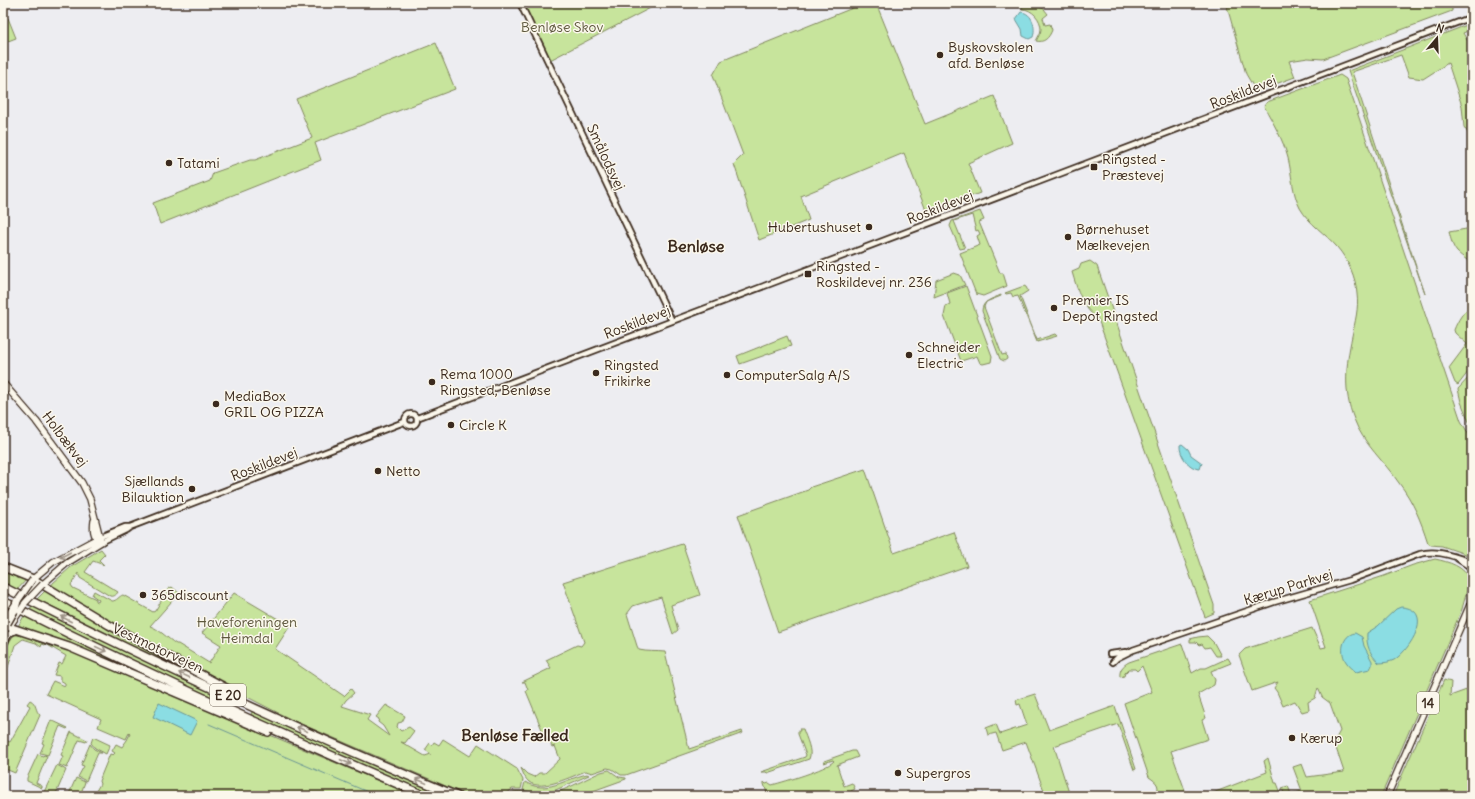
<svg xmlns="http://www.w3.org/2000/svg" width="1475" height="799" viewBox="0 0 1475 799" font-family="Delius,sans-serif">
	<rect width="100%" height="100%" fill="#ededf1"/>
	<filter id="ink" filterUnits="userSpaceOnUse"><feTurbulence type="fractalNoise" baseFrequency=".025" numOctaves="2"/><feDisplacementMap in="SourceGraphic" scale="8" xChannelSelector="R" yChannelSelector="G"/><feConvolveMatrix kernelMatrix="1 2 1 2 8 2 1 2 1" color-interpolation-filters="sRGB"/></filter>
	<g filter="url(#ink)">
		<!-- green -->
		<path fill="#c7e49c" stroke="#81875d" d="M528,3H660L550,60L524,5Z
			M865,3H876L925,124L994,96L1012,143L968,163L980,193L927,213L904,153L801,196L809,220L759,240L734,164L743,155L713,75L721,61Z
			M1226,3H1452V11L1323,59L1308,58L1289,61L1295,77L1256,91L1246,74Z
			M1030,4L1044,9L1048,14L1043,18L1045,25L1050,24L1052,30C1049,38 1044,43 1036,41C1038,37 1041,33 1041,29C1041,19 1032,9 1022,9V6Z
			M8,18L16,38L3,43V20Z
			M1472,23V29L1463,33L1467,40L1472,38V139L1464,127L1462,106L1448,63L1423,79L1409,77L1401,55L1352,72L1425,294L1348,71Z
			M436,43L455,89L315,143L321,160L160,224L153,203L210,181L213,173L250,160H255L312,138L296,99Z
			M1340,75L1346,79L1461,421L1472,440V555H1468L1442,546L1431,545L1428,543C1421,521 1413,501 1399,483C1385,462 1363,444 1354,419C1343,391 1346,365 1352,336C1355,322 1359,308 1357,294C1356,277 1348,260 1337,247C1325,233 1309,224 1300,208C1292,193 1292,174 1288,158C1283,139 1273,123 1264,106L1267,102Z
			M980,211L984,220L979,222L1000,273H1003L1007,286L983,296L976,294L960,253L980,245L977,236L980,234L978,230L976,231L972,215L954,221L965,248L960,249L950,226L952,221Z
			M1472,228V268C1470,260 1463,258 1457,252C1452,246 1451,239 1449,232Z
			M1090,261L1097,266L1214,605V613L1205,617L1098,319C1083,309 1077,289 1072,272L1079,269L1081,264Z
			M954,273L960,275L965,285L934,297L936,280Z
			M966,286L992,356L991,362L983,364L980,363L977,356L961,361L944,316L946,306L950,304L947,293Z
			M1024,286L1026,287L1028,291L1020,296L1037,340L1055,334L1057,336L1037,342L1018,296L1013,297L1011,293L1006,294L1005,293Z
			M1001,295V296L986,302L984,307L1002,355L1006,354L1007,359L1004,361L1000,359L982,311C982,301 992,299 1001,295Z
			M1472,306V367L1458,385L1455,383L1449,368L1467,344L1455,333L1454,330C1457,322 1464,309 1472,306Z
			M787,336L791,346L740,364L737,356Z
			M1472,374V429L1461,402L1458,389Z
			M865,469L894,553L954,532L967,566L778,632L738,515L808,490L811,487Z
			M682,544L683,545L700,595L671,605L678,630L673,634L661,597L633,606L627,614L637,646L639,650C647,652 656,651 665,652L689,749L742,731L743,733L626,775H621L612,769L607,768L592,773L586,771C572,776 542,792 529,782C525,779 523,773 521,768L527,774L534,777L539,773H545L560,759L555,746L552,747L545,732H543L526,691L528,690L525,682H522L551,668L546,660L577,645L581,646L584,642L563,582Z
			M101,549L105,554L99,560L104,565L93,561L85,572L118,592C116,595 114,597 110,596L80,578L78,573L71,585L73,588L96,599V601L98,602L99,600L92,595L94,591L112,601C117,601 119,596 123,595L153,612L155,611L163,598L165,597L168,589L172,587L179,593L150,626C159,629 167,638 176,644H178L209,663L221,645L202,633L234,593L290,626L275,649L344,696L351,689L354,693L346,700L342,706L370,715L367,720L389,736L383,726L378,722L379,719L376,717L386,705L405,716L402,722L398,723L397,727L401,731L409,727L414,731L405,743L401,742L425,756L431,754L425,750L430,743L432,745L434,742L439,745L443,739L470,756L478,744L517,769L523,780L521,789H512L504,796H469L292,720L216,681L139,639L51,586L53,583L71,567Z
			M1435,559C1449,562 1464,566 1470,580L1462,609L1381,796H1285L1282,788L1288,786L1291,794L1302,791L1293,767L1302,764L1307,777L1344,772L1334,742L1340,731L1330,703L1322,697L1318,688L1315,698L1308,702L1309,710L1302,712L1295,701L1283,706L1277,692L1274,688L1278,682L1252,691L1239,655L1245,649L1312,628L1321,648L1326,647L1310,600L1384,576L1413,565Z
			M3,569L27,579L17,590L3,583Z
			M46,590L191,673V674L37,599Z
			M33,605L210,690L222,699L221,700L211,699L28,611Z
			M24,616L182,692L17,628Z
			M14,635H19L26,636L81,655L414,796H93L100,784L99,781L110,754L113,755L115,753L112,751L116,744L122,747L127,740L130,734L129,733L126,739L98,727L101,719L46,694L53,681L65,686V683L60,680V676L54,675L59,663L62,664L66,656L46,644L45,645L42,644L41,647L36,643L23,639L15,645L3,683C3,667 3,648 14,635Z
			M1207,636L1214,643L1221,656H1216L1210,647L1205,648L1202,644L1199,645L1196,642H1190V639L1198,637Z
			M1182,644L1192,673L1201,668H1206L1228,658L1231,663L1211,671L1215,680L1214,685L1198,694L1206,718L1202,720L1208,739L1171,751L1187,796H1156C1160,786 1158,783 1149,777L1124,703L1152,692L1142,666L1137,671L1135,669H1129L1125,673L1124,676L1120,677C1119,670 1123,665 1129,662Z
			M1444,680L1451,682L1450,696L1472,688V796H1393Z
			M1035,694L1049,730L1115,706L1136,769L1134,770L1118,724L1054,746L1070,796H1046L1026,742L1002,750L996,733L988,735L986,728L996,724L1000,734L1027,725L1020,704L1017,705L1016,700Z
			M30,700C37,703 35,711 40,715L15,773L3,768V742L5,740L10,742L30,706L27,704Z
			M252,712L260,714L450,796H432L256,718L251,714Z
			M51,720L68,728L67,729L60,726L48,755L40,753L44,744L42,743Z
			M799,729H803C806,738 813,751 809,759L767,773L766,772H761L805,757L806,755L798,734V731H800Z
			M71,732L87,740L86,742L79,740L67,768L59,765L63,756L61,755Z
			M93,737L110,745L106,754L95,748L91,743Z
			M90,744L94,749L102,753H98L86,781L78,777L84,766L81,765Z
			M852,751H855L858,757L837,765L844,786L852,783L855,789L851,791L853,796H768L764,784V782L766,784L769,783L772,785C786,781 825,770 834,761L833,760L824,763V761Z
			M38,754L43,756L44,755L47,756L36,783L42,786V788L27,781V778Z
			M1268,758L1275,783H1277L1282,796H1205L1267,772L1264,761Z
			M57,765L66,770L55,796H50L44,793V792Z
			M609,770L619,777L626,778V779L579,796H507C517,786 531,796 543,796C557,795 587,778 601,772Z
			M587,774L589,775L549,793H535L523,790L525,782C546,795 565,779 587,774Z
			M76,778L85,782L80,796H68Z"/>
		<!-- water -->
		<path fill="#8bdde3" stroke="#6b9594" d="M1021,12C1033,13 1036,28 1033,37L1029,39L1023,36L1022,29L1016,19Z
			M1182,444L1188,449L1191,455L1202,463L1200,469C1189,469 1179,455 1180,445Z
			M1401,607C1436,609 1410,650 1394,660C1390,662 1384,663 1379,663C1370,654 1366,646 1367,633L1378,626L1396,609Z
			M1355,633L1362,637L1364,646L1372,661V665L1370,669L1356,672C1353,669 1349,666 1347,663C1339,653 1342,635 1355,633Z
			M159,703L197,721L190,735L153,717Z"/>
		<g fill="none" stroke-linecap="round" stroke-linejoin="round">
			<!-- stream -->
			<path stroke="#6b9594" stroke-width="1" d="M209,724L377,796"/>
			<!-- minor casing -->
			<g stroke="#3b2a1e" stroke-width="8">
				<path id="minor" d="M520,3L672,321
					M405 420a6 6 0 1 1 12 0a6 6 0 1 1-12 0Z
					M417,418L1472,17
					M100,537L125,527H130
					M101,542L126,530L130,527L404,422
					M1458,559L1472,568
					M3,646L9,634L17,630
					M1110,654L1126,652
					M1113,662L1117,658L1133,650L1274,602L1350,580L1420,554C1438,549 1454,557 1472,562"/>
			</g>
			<!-- major casing -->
			<g stroke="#3b2a1e" stroke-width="8">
				<path id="major" d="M3,383L36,421L82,483L90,499L101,542
					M94,521C93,529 93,535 99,541
					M33,579L53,562L100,537
					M43,584L67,563L101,542
					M27,598L35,585V581
					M9,627L20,611
					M1387,796L1472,600"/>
			</g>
			<!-- highway casing -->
			<g stroke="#3b2a1e" stroke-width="10">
				<path id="highway" d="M3,567L33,579L109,625L239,695
					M3,587C152,662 303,733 457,796
					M3,601C142,671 283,736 426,796
					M3,625L69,647L268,732"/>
			</g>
			<!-- minor -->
			<use href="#minor" stroke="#fbf7ec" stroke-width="4.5"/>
			<!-- major -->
			<use href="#major" stroke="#fbf7ec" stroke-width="5.5"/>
			<!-- highway -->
			<use href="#highway" stroke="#fbf7ec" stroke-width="7"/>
			<!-- major-bridge casing -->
			<g stroke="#3b2a1e" stroke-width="8" stroke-linecap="butt">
				<path id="major-bridge" d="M25,603L43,584
					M20,611L24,605
					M3,622L33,579"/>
			</g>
			<!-- highway-bridge casing -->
			<g stroke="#3b2a1e" stroke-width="10" stroke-linecap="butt">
				<path id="highway-bridge" d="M7,623L15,609L17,601"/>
			</g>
			<!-- major-bridge -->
			<use href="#major-bridge" stroke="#fbf7ec" stroke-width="5.5"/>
			<!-- highway-bridge -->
			<use href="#highway-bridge" stroke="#fbf7ec" stroke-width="7"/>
		</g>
		<!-- one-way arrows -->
		<defs><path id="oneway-shaft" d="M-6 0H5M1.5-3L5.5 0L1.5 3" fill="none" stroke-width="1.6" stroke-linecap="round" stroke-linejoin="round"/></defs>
		<g stroke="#9b9085">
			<use href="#oneway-shaft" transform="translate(65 555) rotate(152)"/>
			<use href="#oneway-shaft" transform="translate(66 619) rotate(-153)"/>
			<use href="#oneway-shaft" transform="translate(101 649) rotate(25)"/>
			<use href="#oneway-shaft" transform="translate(184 675) rotate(-155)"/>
			<use href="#oneway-shaft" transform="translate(302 729) rotate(-156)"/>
			<use href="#oneway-shaft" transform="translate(346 762) rotate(23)"/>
			<use href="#oneway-shaft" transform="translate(421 781) rotate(-157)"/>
		</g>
	</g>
	<!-- markers -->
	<g fill="#3b2a1e" stroke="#fbf7ec" stroke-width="1.5">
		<circle cx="940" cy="55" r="4"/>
		<circle cx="169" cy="163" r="4"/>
		<rect x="1090" y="163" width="8" height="8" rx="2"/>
		<circle cx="869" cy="227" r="4"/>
		<circle cx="1068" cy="237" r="4"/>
		<rect x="804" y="270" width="8" height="8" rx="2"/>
		<circle cx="1054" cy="308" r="4"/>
		<circle cx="909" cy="355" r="4"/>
		<circle cx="596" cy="373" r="4"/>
		<circle cx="727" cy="375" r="4"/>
		<circle cx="432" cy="382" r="4"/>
		<circle cx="216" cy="404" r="4"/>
		<circle cx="451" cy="425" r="4"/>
		<circle cx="378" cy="471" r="4"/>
		<circle cx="192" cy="489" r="4"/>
		<circle cx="143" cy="595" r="4"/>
		<circle cx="1292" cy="738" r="4"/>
		<circle cx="898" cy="773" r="4"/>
	</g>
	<g text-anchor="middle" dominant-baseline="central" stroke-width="3" stroke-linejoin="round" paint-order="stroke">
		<!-- shield labels -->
		<g fill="#fbf7ec" stroke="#75685c" stroke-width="1">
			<rect x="210" y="684" width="36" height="22" rx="3"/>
			<rect x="1417" y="692" width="22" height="22" rx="3"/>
		</g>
		<g font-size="13" font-weight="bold" fill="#3b2a1e">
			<text x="228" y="695">E 20</text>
			<text x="1428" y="703">14</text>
		</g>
		<!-- park labels -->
		<g font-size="14" fill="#5e583e" stroke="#fbf7ec">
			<text x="562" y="27">Benløse Skov</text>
			<text x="247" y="622">Haveforeningen<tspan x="247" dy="16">Heimdal</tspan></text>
		</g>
		<!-- poi labels -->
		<g font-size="14" fill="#3b2a1e" stroke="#fbf7ec" text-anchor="start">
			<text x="948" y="47">Byskovskolen<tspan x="948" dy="16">afd. Benløse</tspan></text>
			<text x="1102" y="159">Ringsted -<tspan x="1102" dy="16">Præstevej</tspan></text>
			<text x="177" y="163">Tatami</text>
			<text x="861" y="227" text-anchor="end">Hubertushuset</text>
			<text x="1076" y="229">Børnehuset<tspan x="1076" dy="16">Mælkevejen</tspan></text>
			<text x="816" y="266">Ringsted -<tspan x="816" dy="16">Roskildevej nr. 236</tspan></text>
			<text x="1062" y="300">Premier IS<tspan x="1062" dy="16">Depot Ringsted</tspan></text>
			<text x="917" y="347">Schneider<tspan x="917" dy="16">Electric</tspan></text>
			<text x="604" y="365">Ringsted<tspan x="604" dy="16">Frikirke</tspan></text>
			<text x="440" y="374">Rema 1000<tspan x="440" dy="16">Ringsted, Benløse</tspan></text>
			<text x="735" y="375">ComputerSalg A/S</text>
			<text x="224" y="396">MediaBox<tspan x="224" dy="16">GRIL OG PIZZA</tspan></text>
			<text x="459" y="425">Circle K</text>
			<text x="386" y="471">Netto</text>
			<text x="184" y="481" text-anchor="end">Sjællands<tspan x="184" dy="16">Bilauktion</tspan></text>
			<text x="151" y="595">365discount</text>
			<text x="1300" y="738">Kærup</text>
			<text x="906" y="773">Supergros</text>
		</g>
		<!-- street labels -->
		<g font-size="14" fill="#3b2a1e" stroke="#fbf7ec">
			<text transform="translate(1243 92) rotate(-21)">Roskildevej</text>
			<text transform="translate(606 157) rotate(65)">Smålodsvej</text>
			<text transform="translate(940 207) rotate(-21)">Roskildevej</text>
			<text transform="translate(637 322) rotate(-21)">Roskildevej</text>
			<text transform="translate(65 439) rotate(53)">Holbækvej</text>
			<text transform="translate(264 464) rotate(-21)">Roskildevej</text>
			<text transform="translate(1288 587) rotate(-17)">Kærup Parkvej</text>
			<text transform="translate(158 648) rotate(25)">Vestmotorvejen</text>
		</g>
		<!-- quarter labels -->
		<g font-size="16" font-weight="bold" fill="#3b2a1e" stroke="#fbf7ec">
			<text x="696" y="246">Benløse</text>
			<text x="515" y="735">Benløse Fælled</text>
		</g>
	</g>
	<!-- margin -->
	<rect width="1475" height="799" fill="none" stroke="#fbf7ec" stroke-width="16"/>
	<rect x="8" y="8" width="1459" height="783" fill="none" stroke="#3b2a1e" stroke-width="1.5" filter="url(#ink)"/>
	<!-- north arrow -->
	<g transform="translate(1437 38) rotate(19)" stroke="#fbf7ec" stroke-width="3" paint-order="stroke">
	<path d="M0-3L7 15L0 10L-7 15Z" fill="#3b2a1e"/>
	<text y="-6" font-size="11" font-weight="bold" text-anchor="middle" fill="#3b2a1e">N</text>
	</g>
</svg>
